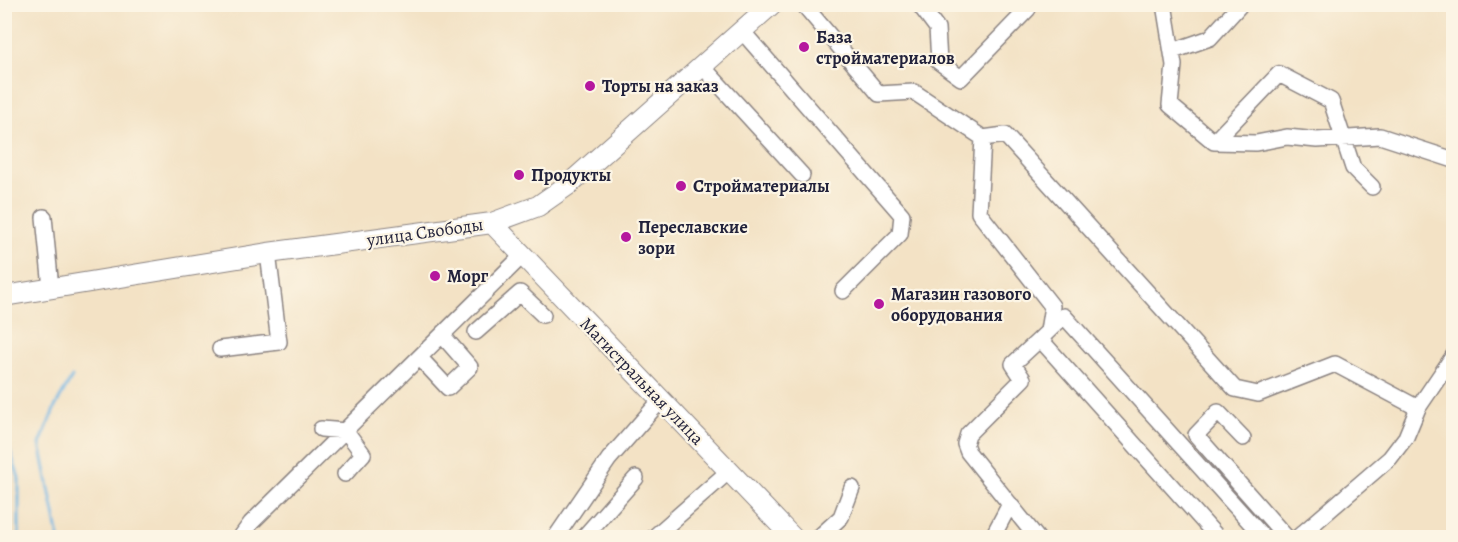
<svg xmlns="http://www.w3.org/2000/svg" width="1458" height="542" viewBox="0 0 1458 542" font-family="Alegreya,serif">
	<rect width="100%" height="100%" fill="#fcf5e5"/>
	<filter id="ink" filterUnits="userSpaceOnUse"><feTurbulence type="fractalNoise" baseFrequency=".0167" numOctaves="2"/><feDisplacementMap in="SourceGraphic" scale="12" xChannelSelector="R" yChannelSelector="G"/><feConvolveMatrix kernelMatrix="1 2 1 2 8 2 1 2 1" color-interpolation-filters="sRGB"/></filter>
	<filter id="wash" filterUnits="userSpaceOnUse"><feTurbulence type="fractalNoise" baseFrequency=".008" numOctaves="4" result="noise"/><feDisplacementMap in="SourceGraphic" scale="24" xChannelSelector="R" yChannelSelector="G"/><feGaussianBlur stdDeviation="1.35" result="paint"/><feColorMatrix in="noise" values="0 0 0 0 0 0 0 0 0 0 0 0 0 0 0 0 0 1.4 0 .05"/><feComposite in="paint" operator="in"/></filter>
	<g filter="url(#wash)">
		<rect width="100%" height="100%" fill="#f3e2c5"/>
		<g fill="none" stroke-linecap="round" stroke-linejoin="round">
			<!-- stream -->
			<path stroke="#6bb2e2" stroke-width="3" d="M4,433L19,478V538
				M59,538L40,444L55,407L72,377"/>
		</g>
	</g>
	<g filter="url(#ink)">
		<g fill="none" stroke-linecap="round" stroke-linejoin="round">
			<!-- minor casing -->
			<g stroke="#8a8280" stroke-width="18">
				<path id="minor" d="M803,4L879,94L914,92L983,138L1005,135L1235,389L1258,394L1335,364L1418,408
					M919,4L937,28L939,62L961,78L1028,9V4
					M1164,4L1174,65L1170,105L1214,142L1256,143L1287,137L1317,140L1380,136L1454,160
					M742,31L902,215L900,234L843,291
					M1173,51L1210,38L1241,4
					M703,67L802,175
					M983,138L979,213L1052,306L1048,331
					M1214,142L1279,74L1331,101L1353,168L1372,187
					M44,217L51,288
					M476,332L520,293L543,315
					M220,349L279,342L268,253
					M420,358L448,388L470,367L443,336
					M321,429L346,431L363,454L345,474
					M1243,438L1218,412L1196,435L1287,538
					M240,538L251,523L523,255
					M555,538L609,459L660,401
					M583,538L636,478
					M653,538L729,471
					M818,538L841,517L852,488
					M992,538L1010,504
					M1037,538L968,452L965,444L968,434L1023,379L1013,364L1040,339
					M1218,538L1040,339L1064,316L1264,538
					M1297,538L1390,458L1406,437L1418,408L1454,355
					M1450,538L1454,535"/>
			</g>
			<!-- major casing -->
			<g stroke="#8a8280" stroke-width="22">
				<path id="major" d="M492,223L793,538
					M4,296L268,253L492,223L538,206L568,185L772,4"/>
			</g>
			<!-- minor -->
			<use href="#minor" stroke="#fff" stroke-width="15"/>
			<!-- major -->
			<use href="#major" stroke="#fff" stroke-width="20"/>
		</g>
	</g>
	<!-- markers -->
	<g fill="#b5179e" stroke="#fcf5e5" stroke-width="2">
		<circle cx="804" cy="47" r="6"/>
		<circle cx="590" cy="86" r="6"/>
		<circle cx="519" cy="175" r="6"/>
		<circle cx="681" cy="186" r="6"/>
		<circle cx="626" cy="237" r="6"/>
		<circle cx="435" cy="276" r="6"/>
		<circle cx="879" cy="304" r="6"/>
	</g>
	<g text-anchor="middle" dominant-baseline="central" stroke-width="4.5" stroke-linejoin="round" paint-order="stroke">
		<!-- poi labels -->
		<g font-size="18" font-weight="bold" fill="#22223b" stroke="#fcf5e5" text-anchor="start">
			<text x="816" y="37">База<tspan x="816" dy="21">стройматериалов</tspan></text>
			<text x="602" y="86">Торты на заказ</text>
			<text x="531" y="175">Продукты</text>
			<text x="693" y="186">Стройматериалы</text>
			<text x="638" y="227">Переславские<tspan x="638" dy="21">зори</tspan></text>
			<text x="447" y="276">Морг</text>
			<text x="891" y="294">Магазин газового<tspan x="891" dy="21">оборудования</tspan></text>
		</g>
		<!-- street labels -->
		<g font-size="18" fill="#22223b" stroke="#fcf5e5">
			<text transform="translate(425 232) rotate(-8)">улица Свободы</text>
			<text transform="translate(642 381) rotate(46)">Магистральная улица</text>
		</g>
	</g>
	<!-- margin -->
	<rect width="1458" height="542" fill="none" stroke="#fcf5e5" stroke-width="24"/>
</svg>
